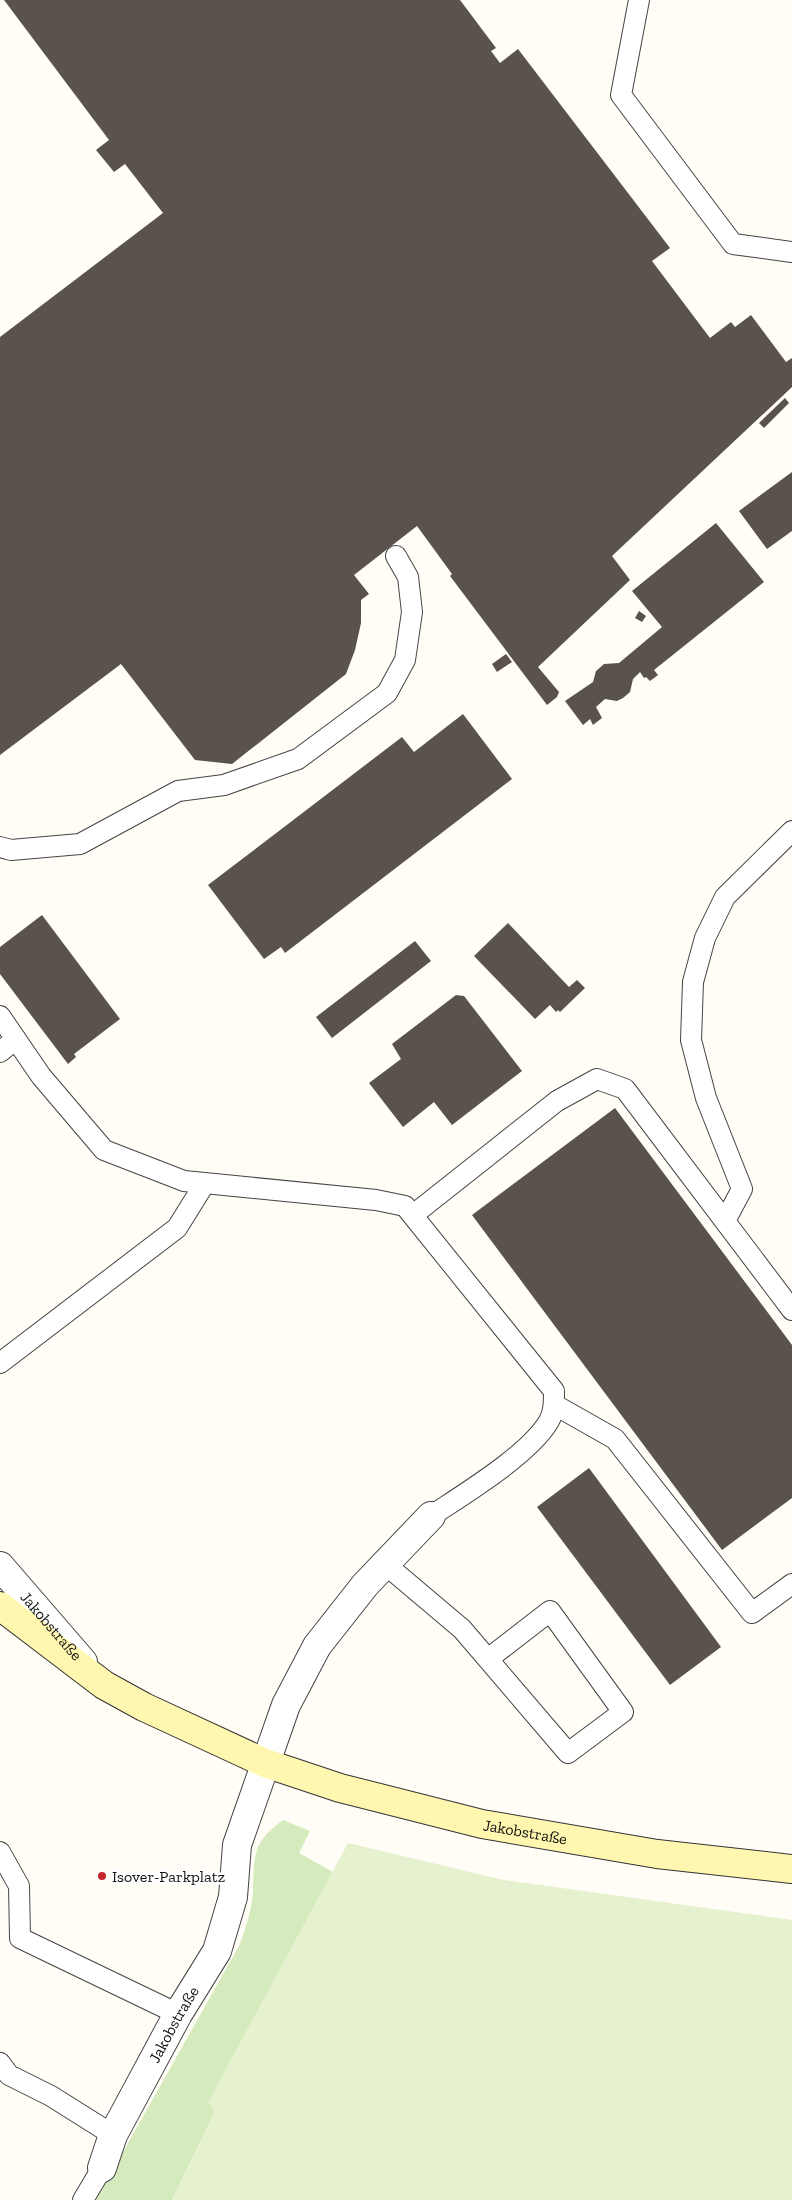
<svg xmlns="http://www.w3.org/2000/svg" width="792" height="2200" viewBox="0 0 792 2200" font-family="'Zilla Slab',serif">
	<rect width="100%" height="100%" fill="#fffdf5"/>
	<!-- green -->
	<path fill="#d5ebbd" d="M283,1820L310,1831L299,1853L333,1872L209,2102L215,2112L172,2200H96L240,1944C246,1927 252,1909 253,1891C254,1856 252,1842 283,1820Z"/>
	<!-- pitch -->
	<path fill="#e6f2cf" d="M348,1843L504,1880L792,1920V2200H172L215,2113L208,2102Z"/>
	<!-- building -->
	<path fill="#5a524d" d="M4,0H460L496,48L491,51L500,63L518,49L670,248L652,261L710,338L731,322L735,327L751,315L786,362L792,358V387L612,556L630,580L538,667L559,692L557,697L547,705L450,576L452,574L417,526L354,575L369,594L361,600V623L355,650L346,674L232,764L195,760L121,664L0,755V337L163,213L125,164L114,172L96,150L109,140Z
		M785,398L789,403L764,428L759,423Z
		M792,472V531L767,549L739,511Z
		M716,523L764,582L654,670L658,675L650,681L646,677L644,678L640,672L633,679L630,692L623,698L617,701L605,699L596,707L602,718L593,725L590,719L583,725L565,701L593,682L596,671L604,664L619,663L662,627L632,591Z
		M639,611L646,616L642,622L635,618Z
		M506,654L512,662L497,672L492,664Z
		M463,714L512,779L285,953L281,947L264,959L208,885L402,737L414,752Z
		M42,915L120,1019L74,1054L76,1057L68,1064L0,974V947Z
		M508,923L569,987L577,980L585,988L560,1012L558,1010L556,1012L550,1005L535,1019L474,956Z
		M415,941L431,961L332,1038L316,1017Z
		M456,995L464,996L522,1071L452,1125L434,1102L403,1127L369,1083L401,1059L392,1044Z
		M615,1108L792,1345V1498L722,1550L472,1215Z
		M589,1468L721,1647L670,1685L537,1507Z"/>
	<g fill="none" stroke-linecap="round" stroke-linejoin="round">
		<!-- service casing -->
		<g stroke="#444" stroke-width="22">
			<path id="service" d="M639,0L621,95L733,244L792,252
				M0,847L11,850L80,844L178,791L224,785L298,759L387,693L405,660L412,612L408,577L396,556
				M0,1016L41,1076L104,1150L184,1181L376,1200L405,1206L554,1391C554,1402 554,1412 549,1421C529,1455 464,1494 431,1516
				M0,1052L16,1039
				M413,1215L557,1101L597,1079L625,1089L792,1310
				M725,1221L742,1189L706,1098L691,1040L693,982L705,938L725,897L792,831
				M0,1363L177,1228L205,1183
				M555,1405L615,1439L752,1613L792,1584
				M385,1564L462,1629L568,1753L623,1712L550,1611L488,1659
				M0,1852L19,1886L20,1938L178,2014
				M0,2063L9,2075L51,2096L113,2135
				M83,2200L102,2168"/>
		</g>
		<!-- minor casing -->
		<g stroke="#444" stroke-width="30">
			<g id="minor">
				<path id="s1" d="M0,1566L83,1662"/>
				<path id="s2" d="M102,2168L113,2135L178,2014L217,1951L233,1897L237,1845L286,1705L317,1646L365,1585L431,1516"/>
			</g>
		</g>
		<!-- secondary casing -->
		<g stroke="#333" stroke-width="30">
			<g id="secondary">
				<path id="s3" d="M0,1606L104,1685L144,1707L265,1763L340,1788L482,1824L657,1854L792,1869"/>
			</g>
		</g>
		<!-- service -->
		<use href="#service" stroke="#fff" stroke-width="20"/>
		<!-- minor -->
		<use href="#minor" stroke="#fff" stroke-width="28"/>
		<!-- secondary -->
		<use href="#secondary" stroke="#fff6b0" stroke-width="28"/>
	</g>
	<!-- markers -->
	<circle fill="#c4262e" stroke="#fff" stroke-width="2" cx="102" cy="1876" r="5"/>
	<g text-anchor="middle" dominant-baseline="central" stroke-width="5" stroke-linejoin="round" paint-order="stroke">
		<!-- street labels -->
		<g font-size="16" fill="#111" stroke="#fff">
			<text stroke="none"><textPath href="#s1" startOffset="79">Jakobstraße</textPath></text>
			<text stroke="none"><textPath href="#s3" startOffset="579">Jakobstraße</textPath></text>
			<text stroke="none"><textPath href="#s2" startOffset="161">Jakobstraße</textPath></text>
		</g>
		<!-- poi labels -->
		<g font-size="16" fill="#111" stroke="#fff" text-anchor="start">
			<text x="112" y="1876">Isover-Parkplatz</text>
		</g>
	</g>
</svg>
